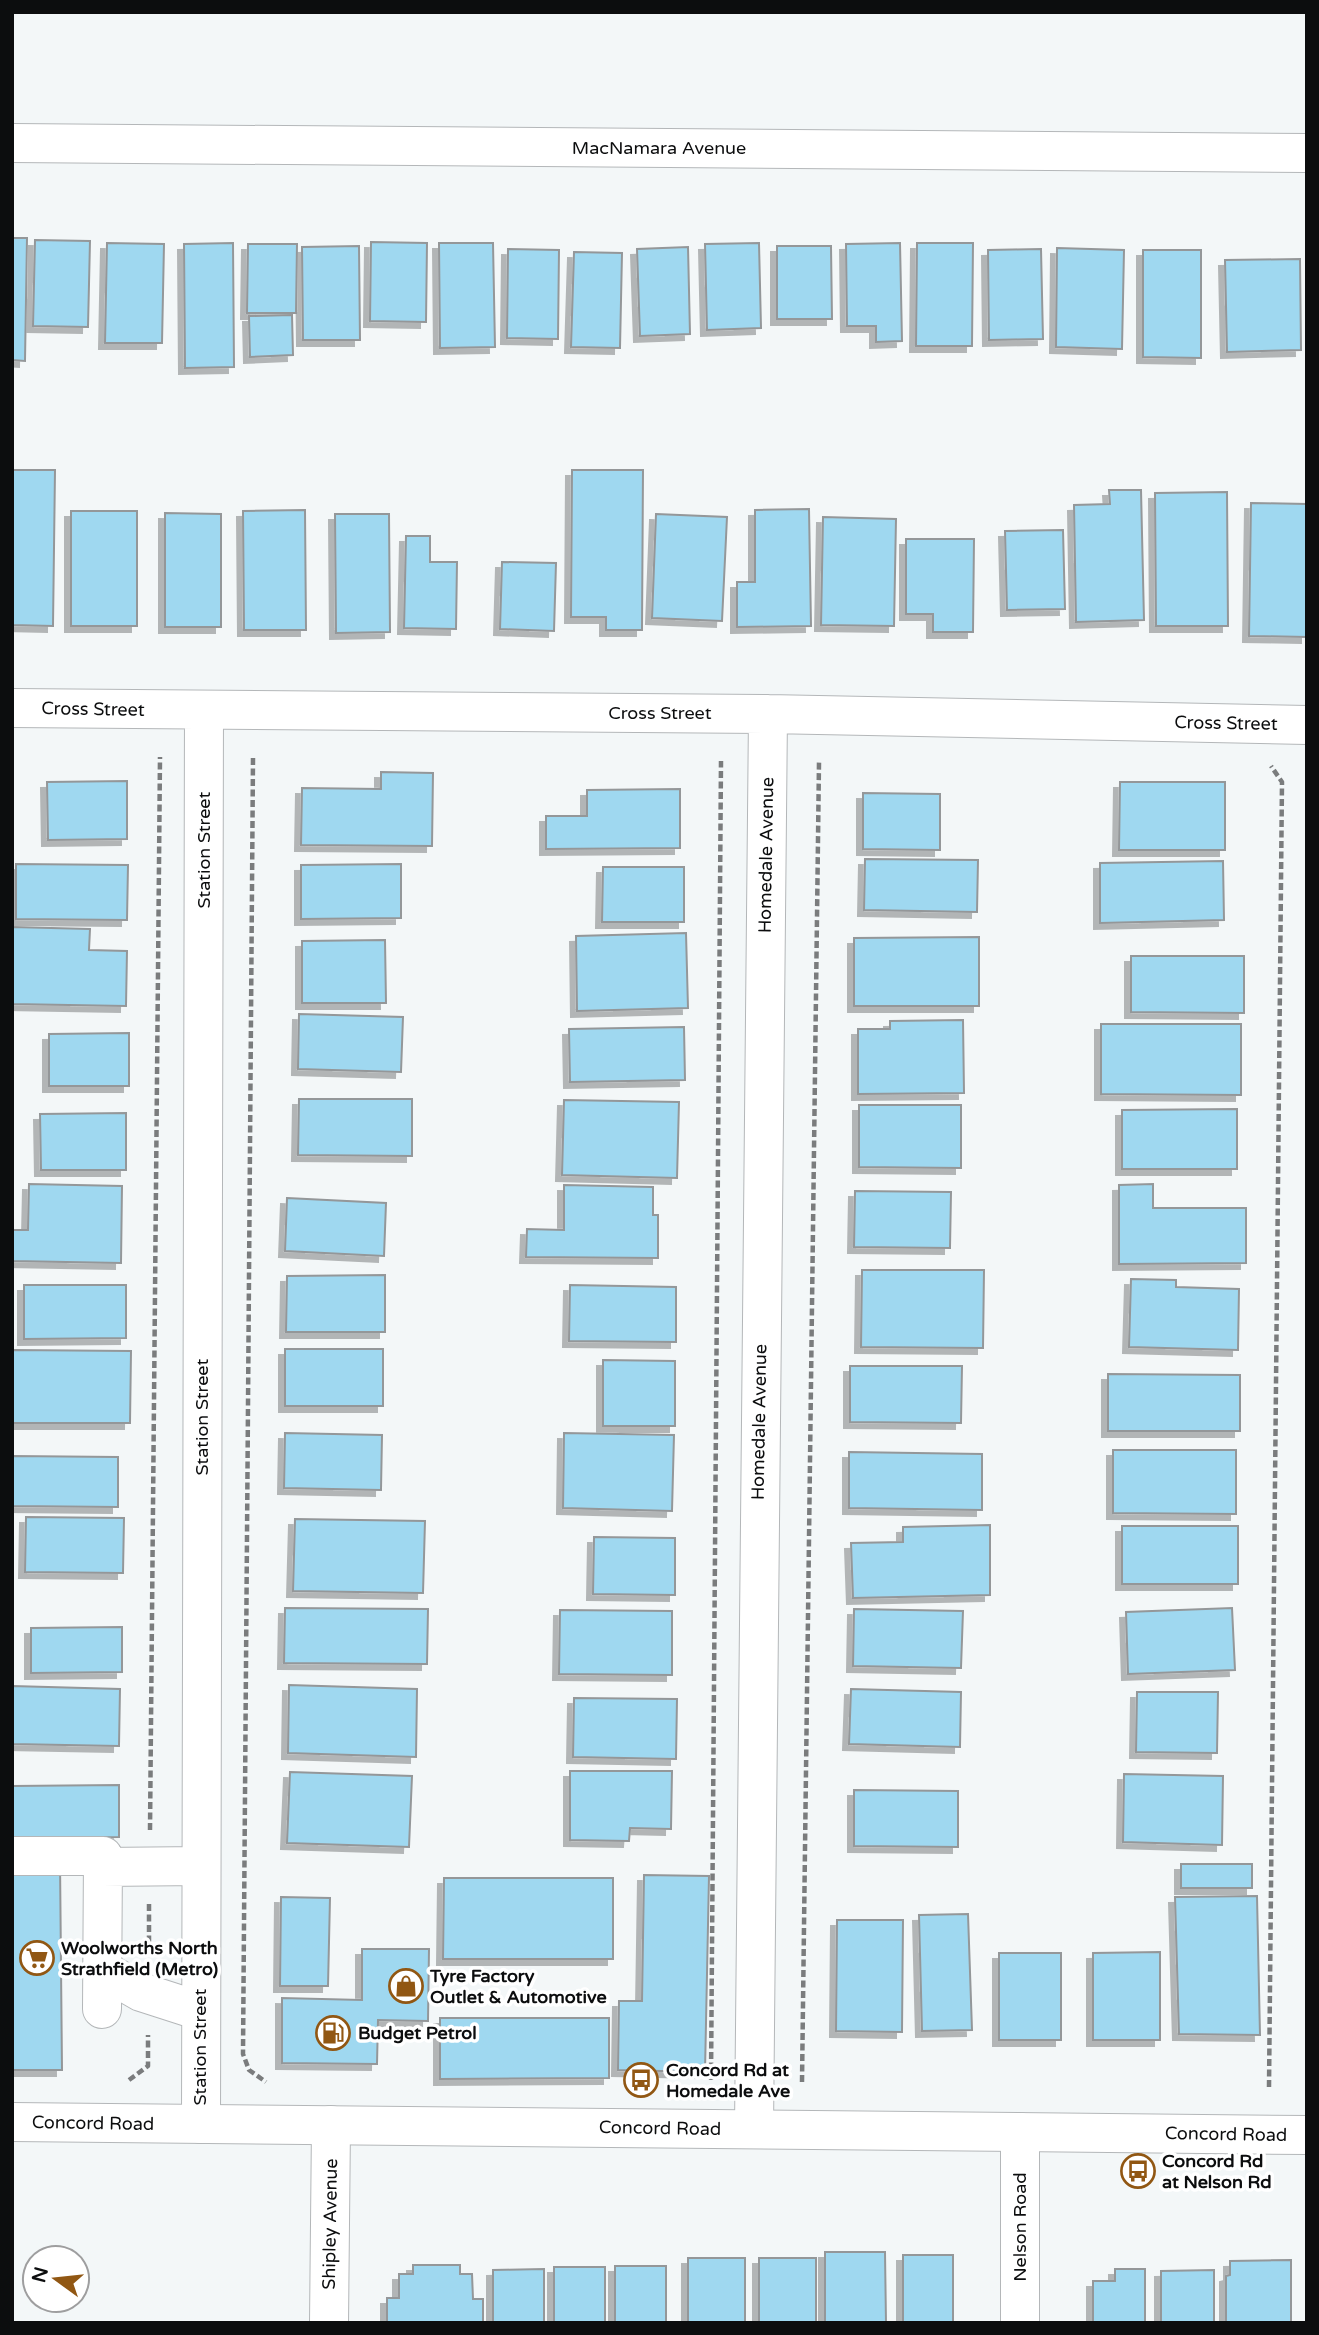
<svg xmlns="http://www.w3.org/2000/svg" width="1319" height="2335" viewBox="0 0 1319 2335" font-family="'Varela Round',sans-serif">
	<defs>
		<filter id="shadow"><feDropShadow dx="-6" dy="6" stdDeviation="0" flood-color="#0004"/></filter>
	</defs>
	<rect width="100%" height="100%" fill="#f3f7f8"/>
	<!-- building -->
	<path fill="#9fd8f0" stroke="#949799" stroke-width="2" filter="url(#shadow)" d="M12,238H27L25,361L12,360Z
		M35,240L90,241L88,327L33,326Z
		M371,242L427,243L426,322L370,321Z
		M107,243L164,244L162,343H105Z
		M233,243L234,367L185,368L184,244Z
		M439,243H493L495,347L440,348Z
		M759,243L761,328L707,330L705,244Z
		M900,243L902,341L876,342V326H847L846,244Z
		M917,243H973L972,346H916Z
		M248,244H297L296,313H247Z
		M359,246L360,340H303L302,247Z
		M777,246H831L832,319H777Z
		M688,247L690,334L640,336L637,249Z
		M1057,248L1124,250L1122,349L1056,347Z
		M508,249L559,250L558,339L507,338Z
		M1041,249L1043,339L989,340L988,250Z
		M1143,250H1201V358L1143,357Z
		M574,252L622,253L620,348L571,347Z
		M1300,259L1301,350L1227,352L1225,260Z
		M292,315L293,355L250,357L249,316Z
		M12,470H55L53,626L12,625Z
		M572,470H643L642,630H606V617H571Z
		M1109,490H1141L1144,620L1076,622L1074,505L1110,504Z
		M1227,492L1228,626H1156L1155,493Z
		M1251,503L1307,504V637L1249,636Z
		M809,509L811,626L737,627V582H755V510Z
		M305,510L306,630H244L243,511Z
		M71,511H137V626H71Z
		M165,513L221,514V627H165Z
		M335,514H389L390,632L336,633Z
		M656,514L727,517L722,621L652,618Z
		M823,517L896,519L894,626L821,625Z
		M1063,530L1065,609L1007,610L1005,531Z
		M406,536H430V562H457L456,629L404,628Z
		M906,539H974L973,632H933V614H906Z
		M502,562L556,563L554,631L500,629Z
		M381,772L433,773L432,846L301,845L302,788L381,789Z
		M127,781V839L48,840L47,782Z
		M1120,782H1225V850H1119Z
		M680,789V848L546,849V816H587V790Z
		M863,793L940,794V850L863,849Z
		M865,859L978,860L977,912L864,910Z
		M1223,861L1224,920L1100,923V863Z
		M16,864L128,865L127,920L16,919Z
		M401,864V918L301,919V865Z
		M603,867H684V922H602Z
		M12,927L90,929L89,950L127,951L126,1006L12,1004Z
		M686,933L688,1008L577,1011L576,936Z
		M979,937V1006H854V938Z
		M385,940L386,1003H302V941Z
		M1131,956H1244V1013L1131,1012Z
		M299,1014L403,1017L401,1072L298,1069Z
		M963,1020L964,1093L858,1094V1029H890V1021Z
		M1101,1024H1241V1095L1101,1094Z
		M684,1027L685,1080L570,1082L569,1029Z
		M129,1033V1086H49V1034Z
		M299,1099H412V1156L298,1155Z
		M564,1100L679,1102L677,1178L562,1175Z
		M859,1105H961V1168L859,1167Z
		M1237,1109V1169H1122V1110Z
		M126,1113V1170H41L40,1114Z
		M29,1184L122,1186L121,1263L12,1261V1230H28Z
		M1153,1184V1208H1246V1263L1119,1264V1185Z
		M564,1185L653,1187V1215H658V1258L526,1257L527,1229L564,1230Z
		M855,1191L951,1192L950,1248L854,1247Z
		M287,1198L386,1203L384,1256L285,1251Z
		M862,1270H984L983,1348L861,1347Z
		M385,1275V1332H286L287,1276Z
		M1131,1279L1176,1280V1287L1239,1289L1238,1350L1129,1347Z
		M24,1285H126V1338L24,1339Z
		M570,1285L676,1287V1342L569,1341Z
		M285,1349H383V1406H285Z
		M12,1350L131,1351L130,1423H12Z
		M603,1360L675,1361V1426H603Z
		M850,1366H962L961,1423L850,1422Z
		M1108,1374L1240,1375V1431H1108Z
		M285,1433L382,1435L381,1490L284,1488Z
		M564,1433L674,1435L672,1511L563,1508Z
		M1113,1450H1236V1514L1113,1513Z
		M849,1452L982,1454V1510L849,1508Z
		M12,1456L118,1457V1507L12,1506Z
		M26,1517L124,1518L123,1573L25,1572Z
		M295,1519L425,1521L423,1593L293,1591Z
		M990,1525V1595L853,1598L851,1543L903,1542V1527Z
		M1122,1526H1238V1584H1122Z
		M594,1537L675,1538V1595L593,1594Z
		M285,1608L428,1609L427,1664L284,1663Z
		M1232,1608L1235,1670L1128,1674L1126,1612Z
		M854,1609L963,1611L961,1668L853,1666Z
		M560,1610L672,1611V1675L559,1674Z
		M122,1627V1672L31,1673V1628Z
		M289,1685L417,1689L416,1757L288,1753Z
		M12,1686L120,1689L119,1746L12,1744Z
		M851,1689L961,1692L960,1747L849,1744Z
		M1137,1692H1218L1217,1753L1136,1752Z
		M574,1698L677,1699L676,1759L573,1757Z
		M570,1771H672L671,1829L630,1828L629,1841L570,1840Z
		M290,1772L412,1776L409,1847L287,1843Z
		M1124,1774L1223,1776L1222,1845L1123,1842Z
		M119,1785V1837L12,1838V1786Z
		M854,1790L958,1791V1847L854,1846Z
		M12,1861H60L62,2070H12Z
		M1181,1864H1252V1888H1181Z
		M644,1875L709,1876L705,2072L618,2070L619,2001H642Z
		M444,1878H613V1959H443Z
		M1257,1896L1260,2035L1179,2034L1175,1897Z
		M281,1897L330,1898L328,1986H280Z
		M968,1914L972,2030L922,2031L919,1915Z
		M837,1920H903L902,2032L836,2031Z
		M362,1949H429L428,2021L378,2020L377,2064L282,2063V1998L362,2000Z
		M1160,1952V2040H1093V1953Z
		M999,1953H1061V2040H999Z
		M440,2018H609V2078L440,2079Z
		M825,2252H885L886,2323H825Z
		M903,2255H953V2323H903Z
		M688,2258H745V2323H688Z
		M759,2258H816V2323H759Z
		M1291,2260V2323H1226V2276L1230,2275V2261Z
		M413,2265H460V2274H472L473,2299H483V2323H387V2298H399V2274H413Z
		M615,2266H666V2323H615Z
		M554,2267H605V2323H554Z
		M544,2269V2323H493V2270Z
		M1115,2269H1145V2323H1093V2281H1115Z
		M1214,2270V2323H1161V2271Z"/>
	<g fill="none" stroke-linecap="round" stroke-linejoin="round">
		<!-- minor casing -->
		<g stroke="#b4b7b9" stroke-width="40">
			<path id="minor" d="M12,143L1307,153
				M12,708L768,714L1307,725
				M12,1856H103L102,2009
				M102,1867L200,1866
				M101,1969L141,1992L200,2011
				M201,2124L204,710
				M754,2129L768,714
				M1020,2132V2323
				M329,2323L331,2125"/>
		</g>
		<!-- major casing -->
		<g stroke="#b4b7b9" stroke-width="40">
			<path id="major" d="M12,2122L1307,2135"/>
		</g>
		<!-- path -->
		<path stroke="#7a7c7d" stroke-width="4.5" stroke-dasharray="7 3.5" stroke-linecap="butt" d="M253,758L243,2054L249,2070L266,2082
			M150,1830L160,757
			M149,1953V1902
			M129,2080L148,2066V2035
			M711,2080L721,761
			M802,2082L819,762
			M1269,2087L1282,782L1271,766"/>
		<!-- minor -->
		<use href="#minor" stroke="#fff" stroke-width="38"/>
		<!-- major -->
		<use href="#major" stroke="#fff" stroke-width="38"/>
	</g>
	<!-- icons -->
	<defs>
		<g id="supermarket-ring" transform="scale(1.75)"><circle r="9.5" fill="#fff" stroke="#915713" stroke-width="1.5"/><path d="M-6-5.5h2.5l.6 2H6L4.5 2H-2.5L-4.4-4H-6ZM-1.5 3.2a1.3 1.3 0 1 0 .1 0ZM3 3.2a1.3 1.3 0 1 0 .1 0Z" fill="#915713"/></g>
		<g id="shop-ring" transform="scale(1.75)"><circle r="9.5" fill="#fff" stroke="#915713" stroke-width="1.5"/><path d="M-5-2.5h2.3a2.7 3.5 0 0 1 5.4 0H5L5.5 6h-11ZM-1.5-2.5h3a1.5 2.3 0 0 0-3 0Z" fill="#915713"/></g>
		<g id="fuel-ring" transform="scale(1.75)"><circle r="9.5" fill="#fff" stroke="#915713" stroke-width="1.5"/><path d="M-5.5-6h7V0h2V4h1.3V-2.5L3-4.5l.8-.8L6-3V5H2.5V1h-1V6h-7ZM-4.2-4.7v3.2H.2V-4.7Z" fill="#915713"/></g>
		<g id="bus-ring" transform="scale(1.75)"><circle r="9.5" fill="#fff" stroke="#915713" stroke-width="1.5"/><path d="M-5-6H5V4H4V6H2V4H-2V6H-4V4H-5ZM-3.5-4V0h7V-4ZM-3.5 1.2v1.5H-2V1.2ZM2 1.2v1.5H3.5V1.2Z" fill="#915713"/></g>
	</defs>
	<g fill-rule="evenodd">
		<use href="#supermarket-ring" x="37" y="1958"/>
		<use href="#shop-ring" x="406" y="1986"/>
		<use href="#fuel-ring" x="333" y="2033"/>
		<use href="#bus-ring" x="641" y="2080"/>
		<use href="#bus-ring" x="1138" y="2171"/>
	</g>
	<g text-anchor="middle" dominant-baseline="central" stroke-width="7" stroke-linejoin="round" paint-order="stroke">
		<!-- street labels -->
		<g font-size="18" fill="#0c0d0e" stroke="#fff">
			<text x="659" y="148">MacNamara Avenue</text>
			<text transform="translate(93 709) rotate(1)">Cross Street</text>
			<text x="660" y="713">Cross Street</text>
			<text transform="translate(1226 723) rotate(1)">Cross Street</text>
			<text transform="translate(204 850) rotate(-90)">Station Street</text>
			<text transform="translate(766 855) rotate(-89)">Homedale Avenue</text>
			<text transform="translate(202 1417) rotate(-90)">Station Street</text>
			<text transform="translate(759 1422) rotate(-89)">Homedale Avenue</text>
			<text transform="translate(200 2047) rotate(-90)">Station Street</text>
			<text transform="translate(93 2123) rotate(1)">Concord Road</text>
			<text transform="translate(660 2128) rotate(1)">Concord Road</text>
			<text transform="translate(1226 2134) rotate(1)">Concord Road</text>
			<text transform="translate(330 2224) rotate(-89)">Shipley Avenue</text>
			<text transform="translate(1020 2227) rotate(-90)">Nelson Road</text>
		</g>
		<!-- poi labels -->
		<g font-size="18" font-weight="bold" fill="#0c0d0e" stroke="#fff" text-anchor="start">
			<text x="61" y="1948">Woolworths North<tspan x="61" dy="21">Strathfield (Metro)</tspan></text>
			<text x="430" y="1976">Tyre Factory<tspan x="430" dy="21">Outlet &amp; Automotive</tspan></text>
			<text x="358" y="2033">Budget Petrol</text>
			<text x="666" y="2070">Concord Rd at<tspan x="666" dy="21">Homedale Ave</tspan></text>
			<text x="1162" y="2161">Concord Rd<tspan x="1162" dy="21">at Nelson Rd</tspan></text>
		</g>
	</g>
	<!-- border -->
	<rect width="1319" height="2335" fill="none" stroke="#0c0d0e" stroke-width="28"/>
	<!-- north arrow -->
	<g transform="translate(56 2279) rotate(285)"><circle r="33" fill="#ffffff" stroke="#9e9e9f" stroke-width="2"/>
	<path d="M0-5L12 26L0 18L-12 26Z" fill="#915713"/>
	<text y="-10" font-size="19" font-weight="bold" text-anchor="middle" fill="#0c0d0e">N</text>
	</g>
</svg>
